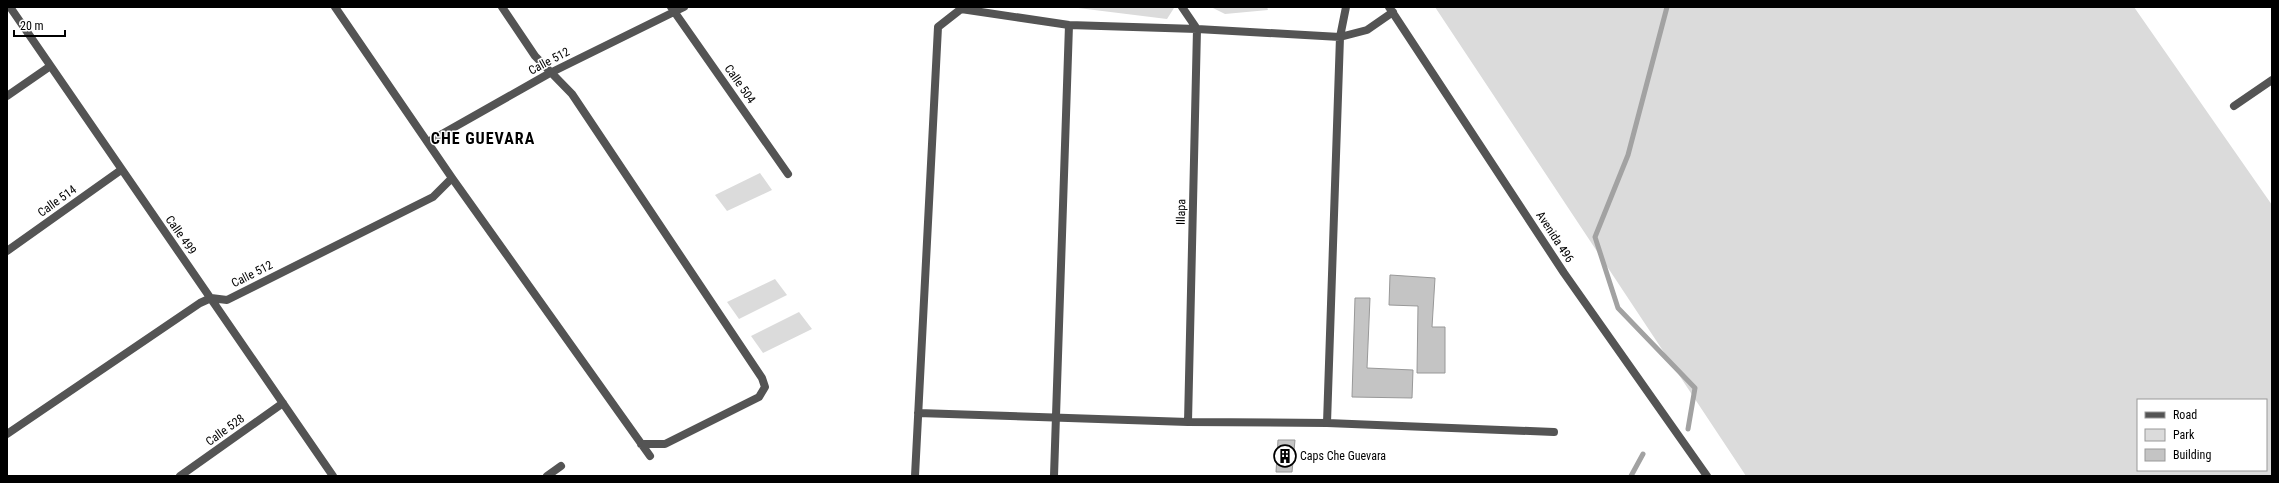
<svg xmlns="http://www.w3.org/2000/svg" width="2279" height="483" viewBox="0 0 2279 483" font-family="'Roboto Condensed',sans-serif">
	<rect width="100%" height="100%" fill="#fff"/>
	<!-- green -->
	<path fill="#dbdbdb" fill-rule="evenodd" d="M1070,7H1174V8L1167,19Z
		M1211,7H1267L1268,10L1225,14Z
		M1435,7H2134L2272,205V476H1746ZM2138,400H2266V470H2138Z
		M760,173L772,190L727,211L715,195Z
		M775,279L787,295L739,319L727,302Z
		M799,312L812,329L763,353L751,336Z"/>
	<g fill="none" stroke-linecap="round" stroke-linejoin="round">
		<!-- stream -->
		<path stroke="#a2a2a2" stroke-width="5" d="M1667,7L1628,155L1595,237L1618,308L1695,388L1688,429
			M1631,476L1643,454"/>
	</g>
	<!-- building -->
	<path fill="#c4c4c4" stroke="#989898" d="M1390,275L1435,278L1432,327H1445V373H1417L1418,306L1389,305Z
		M1355,298H1370L1367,368L1413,370L1412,398L1352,397Z
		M1278,440H1295L1292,472H1276Z"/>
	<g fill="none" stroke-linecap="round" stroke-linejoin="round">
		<!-- lane -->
		<path stroke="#545454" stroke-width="8" d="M547,476L561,466"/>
		<!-- street -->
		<path stroke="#545454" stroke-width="8" d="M10,7L333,476
			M335,7L452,178L650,456
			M502,7L535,56L572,94L762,378L765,387L759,397L665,444H641
			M671,7L788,174
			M1182,7L1197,29L1188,422
			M1389,7L1564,273L1707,476
			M7,96L49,67
			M2234,106L2272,80
			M428,142L550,73L684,7
			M7,251L121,170
			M918,413L1188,422L1327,423L1554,432
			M1327,423L1340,37L1346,7
			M7,434L200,303L211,298L227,300L433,197L452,178
			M180,476L283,403
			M915,476L938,27L961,9L1069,25L1197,29L1340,37L1367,30L1393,12
			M1054,476L1069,25"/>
	</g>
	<!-- icons -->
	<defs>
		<g id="building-ring" transform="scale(1.15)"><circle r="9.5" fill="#fff" stroke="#000" stroke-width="1.5"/><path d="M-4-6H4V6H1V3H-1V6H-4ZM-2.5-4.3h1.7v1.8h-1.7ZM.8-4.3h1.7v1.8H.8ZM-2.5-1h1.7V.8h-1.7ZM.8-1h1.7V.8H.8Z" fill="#000"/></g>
	</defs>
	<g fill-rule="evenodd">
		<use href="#building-ring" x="1285" y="456"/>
	</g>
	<g text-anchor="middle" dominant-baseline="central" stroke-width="3" stroke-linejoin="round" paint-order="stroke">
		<!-- street labels -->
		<g font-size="12" fill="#000" stroke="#fff">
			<text transform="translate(549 61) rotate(-28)">Calle 512</text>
			<text transform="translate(740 84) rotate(55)">Calle 504</text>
			<text transform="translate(57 201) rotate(-36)">Calle 514</text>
			<text transform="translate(1181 212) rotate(-89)">Illapa</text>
			<text transform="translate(181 235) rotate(55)">Calle 499</text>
			<text transform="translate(1555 237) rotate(57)">Avenida 496</text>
			<text transform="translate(252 274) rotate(-27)">Calle 512</text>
			<text transform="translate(225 430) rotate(-36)">Calle 528</text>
		</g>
		<!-- poi labels -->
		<g font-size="12" fill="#000" stroke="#fff" text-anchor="start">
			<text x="1300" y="456">Caps Che Guevara</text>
		</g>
		<!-- district labels -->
		<g font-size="16" font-weight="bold" letter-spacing="1" fill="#000" stroke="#fff">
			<text x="483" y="138">CHE GUEVARA</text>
		</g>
	</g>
	<!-- border -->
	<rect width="2279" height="483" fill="none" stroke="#000000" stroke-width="16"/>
	<!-- legend -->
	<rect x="2137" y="399" width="130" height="72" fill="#ffffff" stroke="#999999"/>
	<rect x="2145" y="412" width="20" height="6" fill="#545454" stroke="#999999"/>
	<text x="2173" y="419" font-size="12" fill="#000000">Road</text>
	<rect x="2145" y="429" width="20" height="12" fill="#dbdbdb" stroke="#999999"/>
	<text x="2173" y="439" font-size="12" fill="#000000">Park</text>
	<rect x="2145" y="449" width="20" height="12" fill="#c4c4c4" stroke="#999999"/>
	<text x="2173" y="459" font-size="12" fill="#000000">Building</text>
	<!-- scale -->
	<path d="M14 30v6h51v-6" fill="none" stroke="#000000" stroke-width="2"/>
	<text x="20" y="30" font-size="12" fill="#000000" stroke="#ffffff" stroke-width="3" paint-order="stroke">20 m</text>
</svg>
